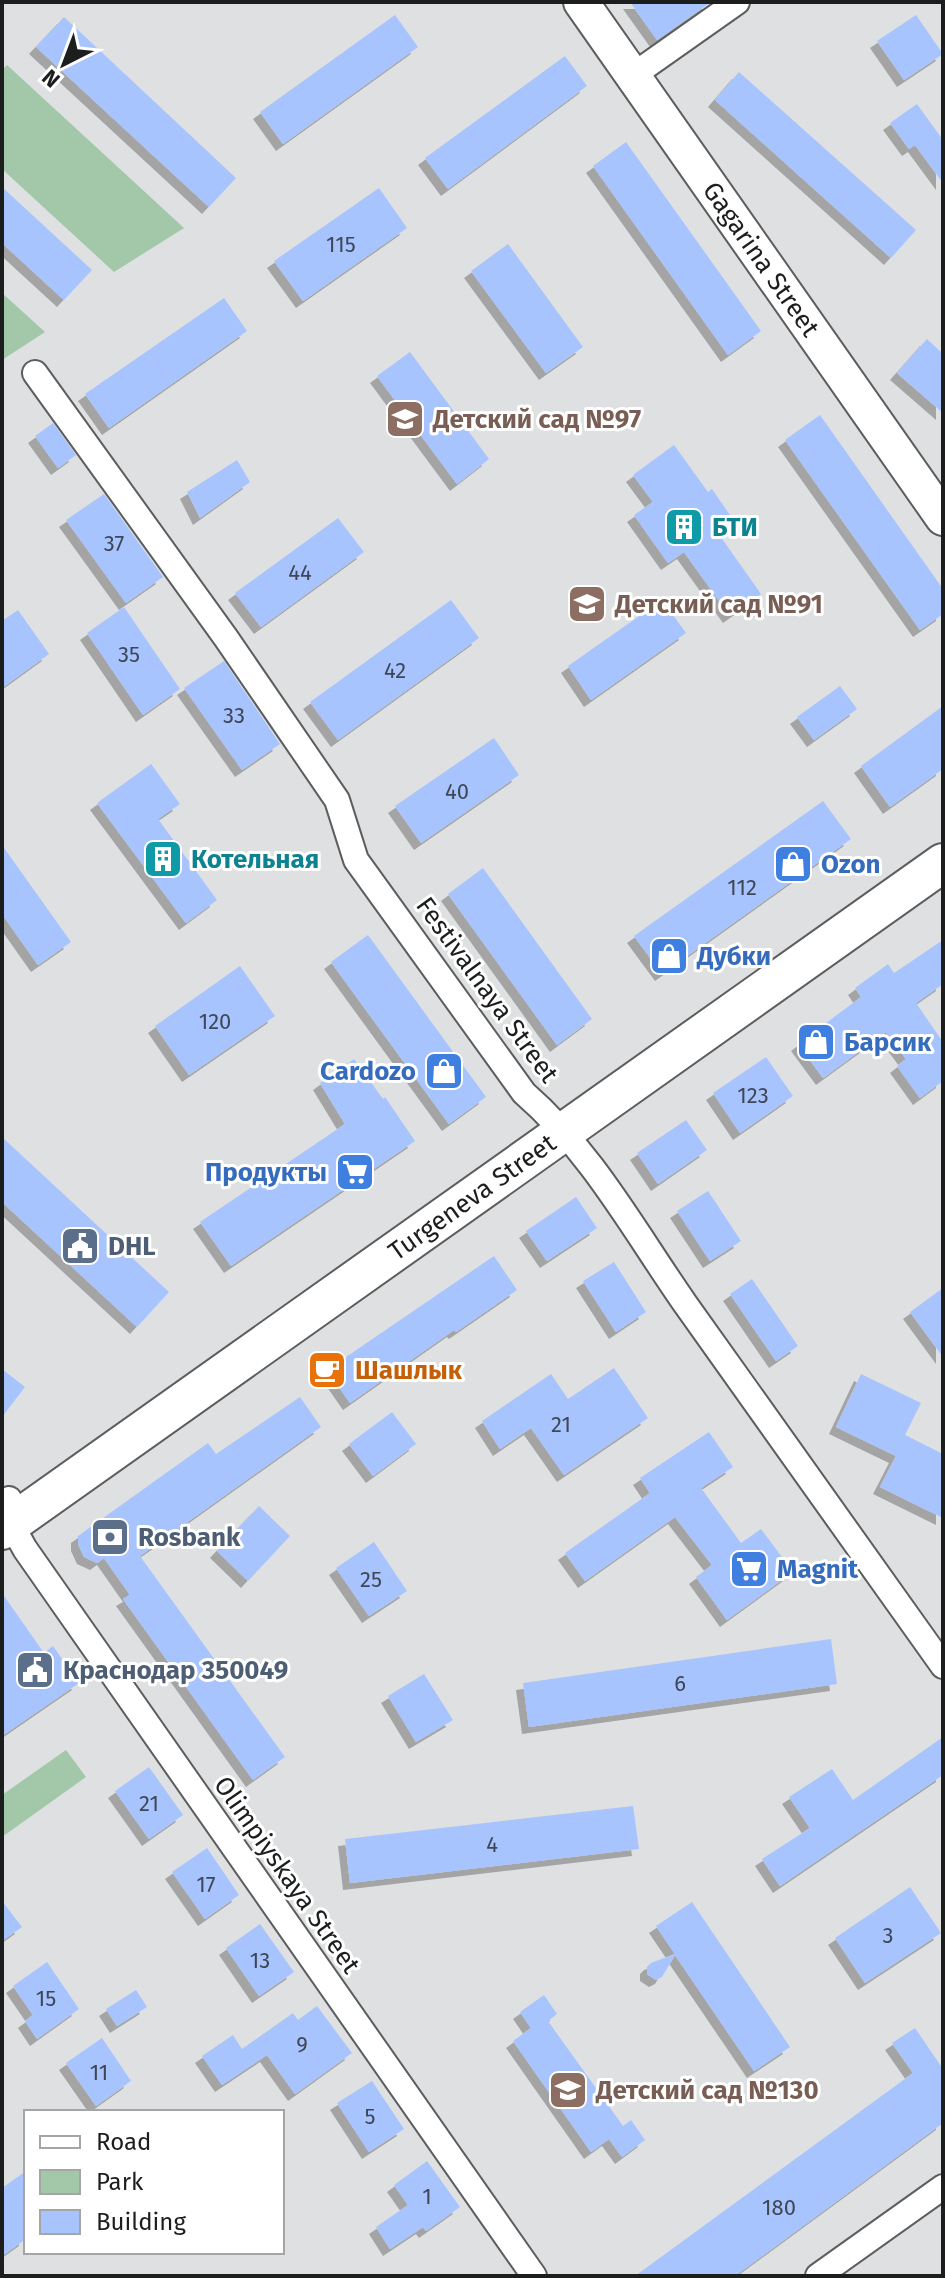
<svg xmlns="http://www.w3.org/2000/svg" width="945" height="2278" viewBox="0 0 945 2278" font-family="'Fira Sans',sans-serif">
	<defs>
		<filter id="shadow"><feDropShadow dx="-7" dy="7" stdDeviation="0" flood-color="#0004"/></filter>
	</defs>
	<rect width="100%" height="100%" fill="#dfe0e1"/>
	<!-- green -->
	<path fill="#a2c8a9" d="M7,65L184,228L114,272L2,169V70Z
		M2,293L45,332L2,360Z
		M66,1750L86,1777L2,1837V1795Z"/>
	<!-- building -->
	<path fill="#a8c4ff" filter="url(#shadow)" d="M630,2H711L657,40Z
		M395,15L418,47L283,144L260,112Z
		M916,15L943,54L904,80L877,41Z
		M64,17L236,178L209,207L36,47Z
		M565,56L587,86L448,189L425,158Z
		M739,72L916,230L891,258L715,100Z
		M917,104L943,140V183L915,145L909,149L890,123Z
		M626,142L761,331L728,355L593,166Z
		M2,187L92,270L64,300L2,243Z
		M379,188L407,228L303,301L274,261Z
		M508,244L583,347L546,373L471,271Z
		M224,298L247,331L109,428L85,394Z
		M927,339L943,354V413L897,373Z
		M410,352L489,459L457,484L377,376Z
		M820,415L943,589V614L920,630L785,440Z
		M53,423L76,455L58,468L35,436Z
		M674,445L708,492L712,489L734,521L718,533L761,594L730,616L684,552L668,563L634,515L653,502L633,475Z
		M237,460L250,482L200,518L187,492Z
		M104,494L163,577L126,603L66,520Z
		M338,518L364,552L261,627L235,593Z
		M451,600L479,638L338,740L310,702Z
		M662,600L686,633L591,700L568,666Z
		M124,607L180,689L143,715L87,633Z
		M18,610L49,654L2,688V621Z
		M224,661L280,744L242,770L184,688Z
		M840,686L857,709L814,740L797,717Z
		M943,706V769L890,807L861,766Z
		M494,738L519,775L421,843L395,806Z
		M151,764L180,804L158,819L217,900L186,923L97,803Z
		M823,801L851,839L662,974L634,936Z
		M2,845L71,942L38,965L2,914Z
		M483,868L592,1019L557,1045L448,894Z
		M368,935L486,1097L449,1124L331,962Z
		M943,940V984L916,1003L943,1042V1081L920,1098L897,1066L906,1059L886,1032L823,1078L798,1044L861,997L855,988L888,964L894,973Z
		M240,966L275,1016L189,1075L155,1026Z
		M766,1057L793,1096L740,1133L713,1093Z
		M354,1059L383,1099L385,1097L415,1141L231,1266L200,1222L345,1124L320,1083Z
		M686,1120L707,1150L658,1184L637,1153Z
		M2,1137L169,1292L137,1327L2,1202Z
		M708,1191L741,1241L710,1261L677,1211Z
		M576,1197L597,1228L547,1261L526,1231Z
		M494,1256L517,1290L456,1332L454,1330L350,1403L327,1370Z
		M614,1262L646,1312L616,1332L583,1281Z
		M752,1279L798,1346L776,1361L730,1294Z
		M943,1288V1357L910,1312Z
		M614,1368L648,1418L564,1475L531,1428L500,1449L482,1421L551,1374L568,1399Z
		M2,1369L25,1387L2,1417Z
		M861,1374L921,1403L905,1435L943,1454V1518L880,1487L896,1456L836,1427Z
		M300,1397L321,1427L140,1556L285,1757L253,1780L123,1599L130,1595L104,1558L97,1563L84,1557L78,1544V1536L208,1443L216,1454Z
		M392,1412L416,1444L373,1476L349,1444Z
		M709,1432L733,1467L701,1488L741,1543L761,1529L793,1572L727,1620L696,1577L712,1565L675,1517L585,1581L565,1553L650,1493L640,1478Z
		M259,1506L290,1536L248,1581L217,1551Z
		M374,1542L407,1591L369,1616L336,1568Z
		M2,1593L44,1653L53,1646L79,1683L2,1736Z
		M831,1639L837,1684L529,1727L523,1683Z
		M424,1674L453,1720L416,1742L388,1696Z
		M943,1737V1775L780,1886L762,1859L810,1828L789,1797L832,1769L853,1800Z
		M149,1767L183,1815L149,1839L115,1791Z
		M633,1806L639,1849L350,1883L345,1839Z
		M207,1848L239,1895L205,1919L172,1872Z
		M910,1887L941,1933L865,1983L835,1938Z
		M2,1901L22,1927L2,1941Z
		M692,1902L790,2047L754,2071L675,1955L662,1977L656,1980L647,1974V1967L651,1963L675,1954L656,1926Z
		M260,1924L294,1972L259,1996L226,1948Z
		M47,1962L79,2009L37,2039L25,2021L33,2015L13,1986Z
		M136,1990L147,2007L117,2026L106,2009Z
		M544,1995L557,2014L548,2021L623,2126L631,2120L645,2140L622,2157L609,2139L591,2152L513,2041L531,2028L520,2012Z
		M317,2006L352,2053L295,2094L267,2055L222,2085L202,2056L233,2035L242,2049L293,2013L298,2020Z
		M915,2028L943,2069V2123L735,2276H635L913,2073L892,2043Z
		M102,2038L131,2081L96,2106L66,2063Z
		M372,2081L404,2129L369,2152L337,2103Z
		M427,2161L460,2207L426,2231L423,2227L390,2249L376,2227L408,2205L394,2185Z
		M26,2171V2239L2,2256V2188Z"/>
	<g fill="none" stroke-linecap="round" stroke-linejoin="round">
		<!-- street casing -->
		<g stroke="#5c5d5e" stroke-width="28">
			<path id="street" d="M632,76L737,2
				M35,373L226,638L337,800L356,860L524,1093C592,1152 635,1232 686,1305C771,1426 857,1546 943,1666
				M9,1499L11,1524L25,1549L534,2276
				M818,2276L943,2187"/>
		</g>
		<!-- secondary casing -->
		<g stroke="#5c5d5e" stroke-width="38">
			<g id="secondary">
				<path id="s1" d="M581,2L943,518"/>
			</g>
		</g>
		<!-- primary casing -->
		<g stroke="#5c5d5e" stroke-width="42">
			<g id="primary">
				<path id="s2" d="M2,1530L943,863"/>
			</g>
		</g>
		<!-- street -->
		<use href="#street" stroke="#fff" stroke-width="24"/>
		<!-- secondary -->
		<use href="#secondary" stroke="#fff" stroke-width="34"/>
		<!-- primary -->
		<use href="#primary" stroke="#fff" stroke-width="38"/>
	</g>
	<!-- icons -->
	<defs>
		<g id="school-square" transform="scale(2)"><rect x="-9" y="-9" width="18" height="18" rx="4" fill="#8d6e63" stroke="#fff"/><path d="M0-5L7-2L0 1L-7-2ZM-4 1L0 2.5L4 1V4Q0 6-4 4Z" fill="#fff"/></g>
		<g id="building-square" transform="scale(2)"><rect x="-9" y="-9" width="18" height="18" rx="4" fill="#0f9aa8" stroke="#fff"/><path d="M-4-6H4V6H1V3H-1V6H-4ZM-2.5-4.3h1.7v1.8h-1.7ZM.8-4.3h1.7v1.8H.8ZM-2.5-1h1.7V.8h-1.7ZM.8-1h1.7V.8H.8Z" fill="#fff"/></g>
		<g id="shop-square" transform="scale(2)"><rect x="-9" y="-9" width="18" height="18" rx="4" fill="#3f7fe0" stroke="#fff"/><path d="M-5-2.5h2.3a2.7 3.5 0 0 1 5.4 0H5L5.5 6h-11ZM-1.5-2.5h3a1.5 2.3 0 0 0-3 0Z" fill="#fff"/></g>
		<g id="supermarket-square" transform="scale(2)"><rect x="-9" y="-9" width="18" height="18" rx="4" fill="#3f7fe0" stroke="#fff"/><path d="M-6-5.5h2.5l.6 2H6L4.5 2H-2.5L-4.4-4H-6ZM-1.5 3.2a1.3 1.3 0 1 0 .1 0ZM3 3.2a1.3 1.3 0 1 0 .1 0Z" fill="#fff"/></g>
		<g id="civic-square" transform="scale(2)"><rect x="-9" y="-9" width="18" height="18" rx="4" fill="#5c6f8a" stroke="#fff"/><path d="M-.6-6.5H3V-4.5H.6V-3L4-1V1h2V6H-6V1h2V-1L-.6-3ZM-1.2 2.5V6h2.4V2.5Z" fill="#fff"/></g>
		<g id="cafe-square" transform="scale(2)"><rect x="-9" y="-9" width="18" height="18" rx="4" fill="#e8710a" stroke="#fff"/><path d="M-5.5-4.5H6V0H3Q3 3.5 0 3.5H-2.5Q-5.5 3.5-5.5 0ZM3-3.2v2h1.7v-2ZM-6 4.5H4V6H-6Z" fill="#fff"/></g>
		<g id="bank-square" transform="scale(2)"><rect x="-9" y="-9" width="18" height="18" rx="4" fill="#5c6f8a" stroke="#fff"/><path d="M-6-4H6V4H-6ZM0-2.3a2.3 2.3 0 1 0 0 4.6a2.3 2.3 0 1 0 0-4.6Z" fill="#fff"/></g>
	</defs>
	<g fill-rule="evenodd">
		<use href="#school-square" x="405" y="419"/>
		<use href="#building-square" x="684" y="527"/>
		<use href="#school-square" x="587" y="604"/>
		<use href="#building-square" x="163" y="859"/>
		<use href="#shop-square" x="793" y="864"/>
		<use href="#shop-square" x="669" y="956"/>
		<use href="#shop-square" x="816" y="1042"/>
		<use href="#shop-square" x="444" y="1071"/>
		<use href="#supermarket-square" x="355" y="1172"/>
		<use href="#civic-square" x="80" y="1246"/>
		<use href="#cafe-square" x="327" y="1370"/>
		<use href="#bank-square" x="110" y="1537"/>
		<use href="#supermarket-square" x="749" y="1569"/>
		<use href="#civic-square" x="35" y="1670"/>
		<use href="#school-square" x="568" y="2090"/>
	</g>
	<g text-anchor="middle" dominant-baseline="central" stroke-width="6" stroke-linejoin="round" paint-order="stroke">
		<!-- number labels -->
		<g font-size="22" fill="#3f4756">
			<text x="341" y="244">115</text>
			<text x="114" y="543">37</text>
			<text x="300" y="572">44</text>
			<text x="129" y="654">35</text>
			<text x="395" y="670">42</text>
			<text x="234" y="715">33</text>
			<text x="457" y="791">40</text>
			<text x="742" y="887">112</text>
			<text x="215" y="1021">120</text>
			<text x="753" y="1095">123</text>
			<text x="561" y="1424">21</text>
			<text x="371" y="1579">25</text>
			<text x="680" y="1683">6</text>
			<text x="149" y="1803">21</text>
			<text x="492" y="1844">4</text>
			<text x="206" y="1884">17</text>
			<text x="888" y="1935">3</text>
			<text x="260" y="1960">13</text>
			<text x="46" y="1998">15</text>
			<text x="302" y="2044">9</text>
			<text x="99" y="2072">11</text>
			<text x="370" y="2116">5</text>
			<text x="427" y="2196">1</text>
			<text x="779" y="2207">180</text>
		</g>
		<!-- street labels -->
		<g font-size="26" fill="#1c1d1d" stroke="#fff">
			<text stroke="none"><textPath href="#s1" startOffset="314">Gagarina Street</textPath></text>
			<text transform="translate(487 990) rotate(54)">Festivalnaya Street</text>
			<text stroke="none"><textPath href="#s2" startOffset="576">Turgeneva Street</textPath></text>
			<text transform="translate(287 1875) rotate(55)">Olimpiyskaya Street</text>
		</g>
		<!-- education labels -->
		<g font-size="26" font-weight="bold" fill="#785e54" stroke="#fff" text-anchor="start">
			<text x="433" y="419">Детский сад №97</text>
			<text x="615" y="604">Детский сад №91</text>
			<text x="596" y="2090">Детский сад №130</text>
		</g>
		<!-- culture labels -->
		<g font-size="26" font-weight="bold" fill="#0d838f" stroke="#fff" text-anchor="start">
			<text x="712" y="527">БТИ</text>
			<text x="191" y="859">Котельная</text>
		</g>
		<!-- shop labels -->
		<g font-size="26" font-weight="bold" fill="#366cbe" stroke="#fff" text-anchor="start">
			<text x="821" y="864">Ozon</text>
			<text x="697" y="956">Дубки</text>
			<text x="844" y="1042">Барсик</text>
			<text x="416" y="1071" text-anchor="end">Cardozo</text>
			<text x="327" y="1172" text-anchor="end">Продукты</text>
			<text x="777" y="1569">Magnit</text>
		</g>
		<!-- service labels -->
		<g font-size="26" font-weight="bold" fill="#4e5e75" stroke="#fff" text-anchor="start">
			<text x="108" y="1246">DHL</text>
			<text x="138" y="1537">Rosbank</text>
			<text x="63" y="1670">Краснодар 350049</text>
		</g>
		<!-- food labels -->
		<g font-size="26" font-weight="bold" fill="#c56008" stroke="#fff" text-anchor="start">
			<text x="355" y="1370">Шашлык</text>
		</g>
	</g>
	<!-- border -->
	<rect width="945" height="2278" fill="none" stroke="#1c1d1d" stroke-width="8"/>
	<!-- legend -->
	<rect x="24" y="2110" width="260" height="144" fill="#ffffff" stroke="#a4a5a5" stroke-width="2"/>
	<rect x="40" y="2136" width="40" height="12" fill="#ffffff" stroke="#a4a5a5" stroke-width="2"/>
	<text x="96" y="2150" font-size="24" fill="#1c1d1d">Road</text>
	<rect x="40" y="2170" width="40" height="24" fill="#a2c8a9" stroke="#a4a5a5" stroke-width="2"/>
	<text x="96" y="2190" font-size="24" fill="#1c1d1d">Park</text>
	<rect x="40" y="2210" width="40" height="24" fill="#a8c4ff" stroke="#a4a5a5" stroke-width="2"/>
	<text x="96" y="2230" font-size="24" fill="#1c1d1d">Building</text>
	<!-- north arrow -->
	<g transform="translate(64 64) rotate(222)" stroke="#ffffff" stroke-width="6" paint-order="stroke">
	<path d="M0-6L14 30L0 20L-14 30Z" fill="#1c1d1d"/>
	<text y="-12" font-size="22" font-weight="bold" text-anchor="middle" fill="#1c1d1d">N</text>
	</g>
</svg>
